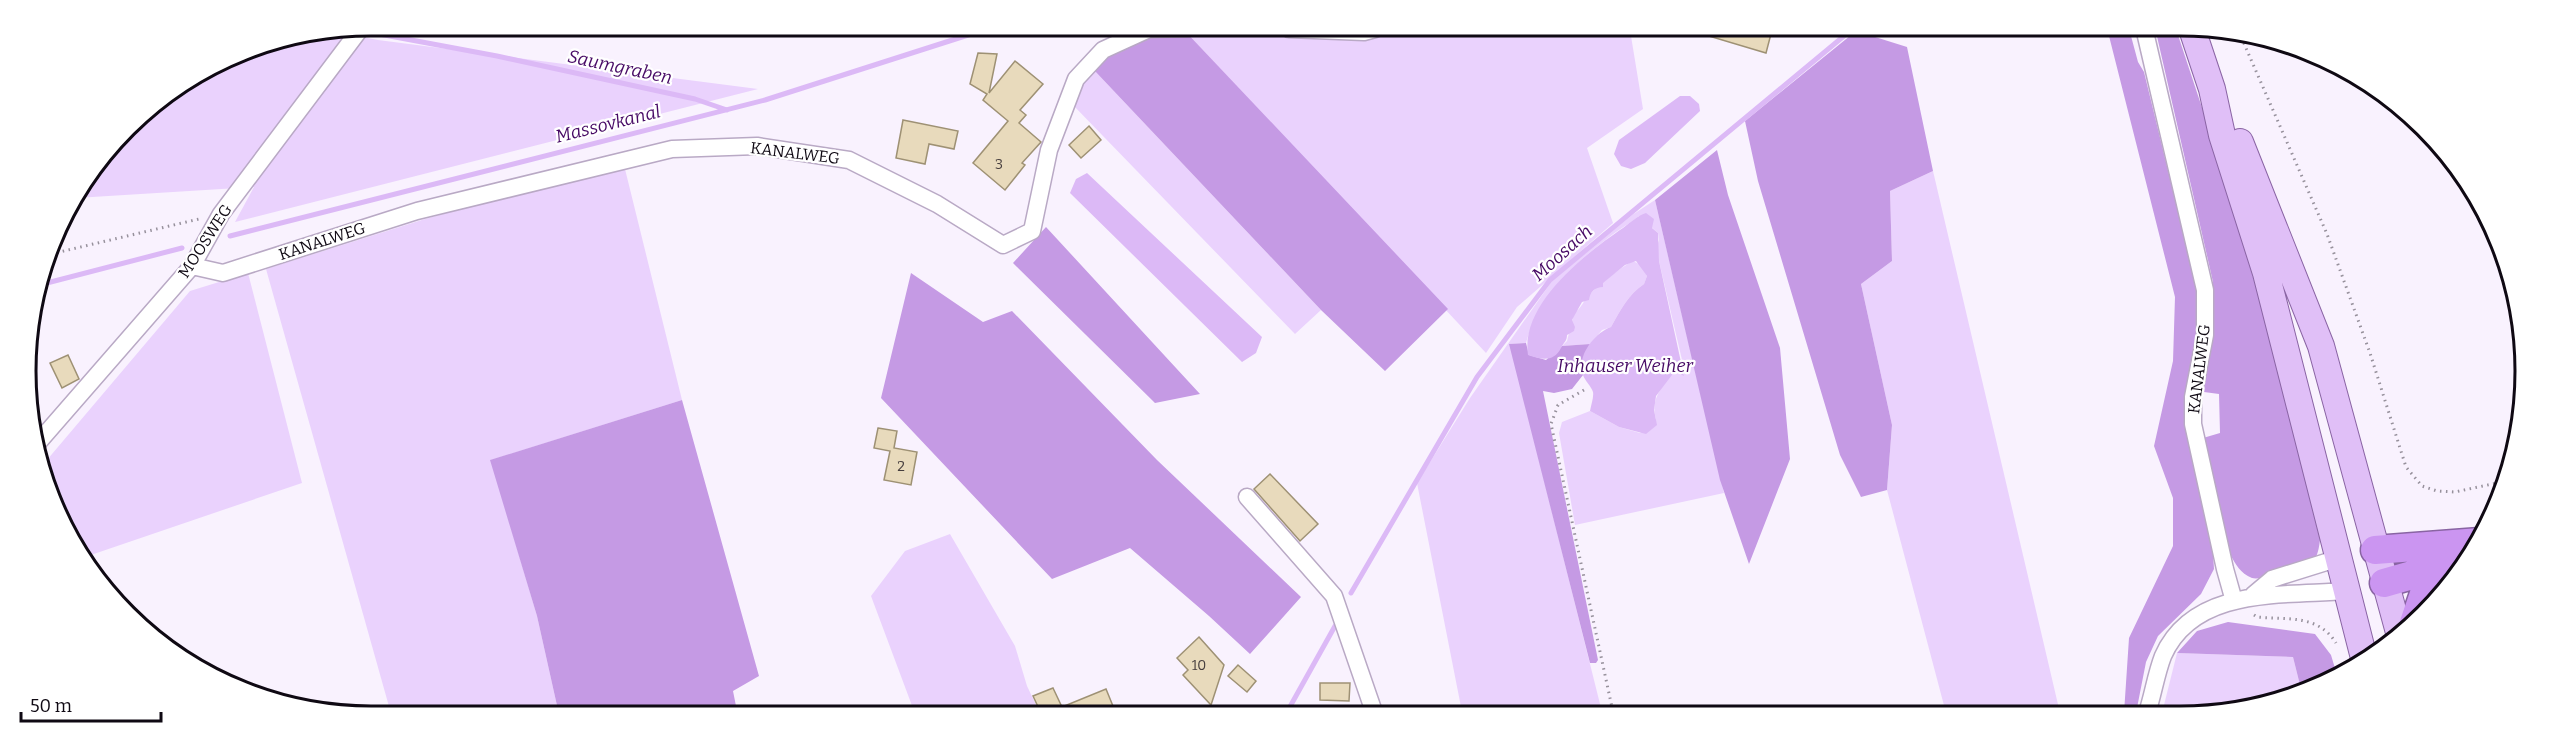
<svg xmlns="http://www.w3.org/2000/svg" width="2551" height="742" viewBox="0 0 2551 742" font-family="Bitter,serif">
	<rect width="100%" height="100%" fill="#f9f2fe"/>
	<!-- green -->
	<path fill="#ead2fd" d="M1389,29L1630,30L1643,109L1587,148L1613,223L1517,307L1486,353L1185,31L1361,35Z
		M336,32L378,40L758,89L235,222L254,187L76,198L143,111L239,52Z
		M1093,69L1321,310L1295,334L1072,104L1082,82Z
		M624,165L682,400L491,460L537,616L558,710H390L266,269L425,219Z
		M1933,171L2060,713H1946L1887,490L1892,425L1861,284L1892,261L1890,191Z
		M1655,200L1724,493L1575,525L1559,433L1562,422L1590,411L1619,427L1640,433L1656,419C1650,399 1662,386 1675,371L1684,375L1682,360L1659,261L1657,246L1659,240L1658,233L1639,216C1629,224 1618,230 1608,238C1570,267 1539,296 1526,343L1510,344L1602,712H1462L1417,483L1470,398L1552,281L1632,215Z
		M1633,261L1641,265L1647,276L1644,284C1628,295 1621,309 1611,327L1602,330L1590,344L1562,346L1567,341L1574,313C1581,309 1584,300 1590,294C1600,284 1621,267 1633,261Z
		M248,273L302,483L85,557L41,467L190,291Z
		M950,534L1015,646L1027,686L1039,711H914L871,596L905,551Z
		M2177,653L2293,657L2302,693L2225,714L2162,713Z"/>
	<!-- forest -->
	<path fill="#c59ae4" d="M1185,31L1448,309L1385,371L1321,310L1093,69L1109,52L1147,33Z
		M1856,31L1907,47L1933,171L1890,191L1892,261L1861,284L1892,425L1887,490L1861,497L1840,455L1758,181L1745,121Z
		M2108,32H2125L2131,36L2138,62L2144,72L2196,285V333L2186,406L2187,432L2213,553L2214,569L2201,594L2158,636L2146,662L2136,713H2124L2129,638L2173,546V498L2154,446L2173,361L2175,297Z
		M2156,32H2177L2216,150L2262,308L2320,540C2319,547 2318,557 2312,562C2304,568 2261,581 2252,578C2240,573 2236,565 2230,554L2203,438L2220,433L2219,394L2204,392L2212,323L2213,282Z
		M1717,150L1728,195L1780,348L1790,459L1749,564L1720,480L1655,200Z
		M1046,227L1200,394L1155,403L1013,263Z
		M911,273L983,322L1012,311L1157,460L1301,597L1250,654L1209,616L1130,548L1052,579L881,398Z
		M1526,343L1529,355L1546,360L1562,346L1590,344L1581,364L1583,375L1572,389L1554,393L1543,391L1598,660L1596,663H1590L1509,344Z
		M682,400L759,676L733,691L737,711L558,710L537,616L490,460Z
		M2228,622L2315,634L2331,655L2337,675L2313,690L2302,693L2293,657L2177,653L2197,631Z"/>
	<!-- water -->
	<path fill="#dcb9f6" d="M1680,96H1690L1699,104L1700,111L1645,163L1631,169L1621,166L1614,154L1619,140Z
		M1087,173L1262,337L1256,353L1242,362L1070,193L1076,179Z
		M1646,213L1654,219L1652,228L1658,233L1659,261L1684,376L1675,371L1656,396L1654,410L1657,425L1646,434L1619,427L1590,411C1591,405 1594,397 1593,392C1591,386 1585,381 1583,375C1576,357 1594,333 1611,327C1621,309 1628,295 1644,284L1647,276L1636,261L1625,265L1603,283V287C1595,287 1590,292 1589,300L1582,302L1572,320L1575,327L1574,331L1567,335C1567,341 1564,342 1561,348C1554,362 1542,360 1528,355C1520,304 1586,253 1623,228C1631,222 1637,216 1646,213Z"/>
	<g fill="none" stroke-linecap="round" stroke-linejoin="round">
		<!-- stream -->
		<path stroke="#dcb9f6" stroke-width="5" d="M363,31L497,56L695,99L727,110
			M230,236L765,100L990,28
			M43,284L182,248
			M1351,593L1477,377L1550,280L1850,31
			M1287,712L1335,626"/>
	</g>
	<!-- building -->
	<path fill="#e8dabc" stroke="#9e9174" stroke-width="1.5" d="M1702,30H1772L1766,53L1702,34Z
		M978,53L997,54L989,93L1015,61L1043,84L1020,110L1026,115L1019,123L1041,142L1022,163L1025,165L1005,190L973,163L1008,121L983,100L987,94L970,84Z
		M903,120L958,131L954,149L929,144L925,164L896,158Z
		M1089,126L1101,140L1081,158L1069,145Z
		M68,355L79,379L62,388L50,363Z
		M878,428L897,431L894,448L917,452L911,485L884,480L890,451L874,448Z
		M1270,474L1318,524L1300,541L1254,489Z
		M1199,637L1224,665L1211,705L1183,675L1188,670L1177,658Z
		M1238,665L1256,681L1247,692L1228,676Z
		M1320,683H1350L1349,701L1320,700Z
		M1053,688L1062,707L1106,689L1115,711H1040L1033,696Z"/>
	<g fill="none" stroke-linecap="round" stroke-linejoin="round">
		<!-- minor casing -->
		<g stroke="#b9a9c5" stroke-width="19">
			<path id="minor" d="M1289,29L1364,32L1375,29
				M2145,32L2205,290V335L2193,397V424L2225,569L2234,601
				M192,266L223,273L417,211L672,149L757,146L849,160L937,204L1003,245L1032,231L1049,150L1076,79L1103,50L1149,29L1186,28
				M36,445L192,266L221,214L361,28
				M1247,497L1334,596L1374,712
				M2253,595L2272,579L2339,558
				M2147,713C2153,695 2156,674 2163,656C2194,586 2285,596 2347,591"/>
		</g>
		<!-- primary casing -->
		<g stroke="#8964a3" stroke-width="28">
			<path id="primary" d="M2193,32L2212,89L2222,135L2266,273L2364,658
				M2240,142L2321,346L2400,636"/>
		</g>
		<!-- motorway casing -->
		<g stroke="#8964a3" stroke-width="31">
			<path id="motorway" d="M2375,550L2480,542
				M2384,583L2419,573L2475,549
				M2414,623L2427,585L2441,563"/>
		</g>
		<!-- path -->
		<path stroke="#97919c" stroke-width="3" stroke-dasharray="1.5 4.5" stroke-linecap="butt" d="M2239,32L2327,234L2370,353L2406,467L2422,486L2437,491L2455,492L2502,482
			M51,254L199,219
			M1584,390L1558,405L1551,424L1613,712
			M2254,615L2257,617C2287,620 2318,614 2336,643"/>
		<!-- minor -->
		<use href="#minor" stroke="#fff" stroke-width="16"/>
		<!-- primary -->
		<use href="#primary" stroke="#e0bff7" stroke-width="26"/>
		<!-- motorway -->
		<use href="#motorway" stroke="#cb95f1" stroke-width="28"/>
	</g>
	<g text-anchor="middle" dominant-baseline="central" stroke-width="4.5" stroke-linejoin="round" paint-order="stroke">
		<!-- number labels -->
		<g font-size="14" fill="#453d3d">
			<text x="999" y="164">3</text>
			<text x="901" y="466">2</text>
			<text x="1199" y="665">10</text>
		</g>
		<!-- street labels -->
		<g font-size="16" fill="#0f0913" stroke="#fff">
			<text transform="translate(795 153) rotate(7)">KANALWEG</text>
			<text transform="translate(205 241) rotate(-57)">MOOSWEG</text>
			<text transform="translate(322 241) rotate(-18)">KANALWEG</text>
			<text transform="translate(2199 369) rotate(-83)">KANALWEG</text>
		</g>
		<!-- water labels -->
		<g font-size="18" font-style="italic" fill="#470a65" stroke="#fff">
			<text transform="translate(620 67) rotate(12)">Saumgraben</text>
			<text transform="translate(608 124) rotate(-14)">Massovkanal</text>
			<text transform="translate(1562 253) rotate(-42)">Moosach</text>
			<text x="1625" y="366">Inhauser Weiher</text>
		</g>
	</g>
	<!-- crop -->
	<path d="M0 0H2551V742H0ZM371 36H2180A335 335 0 0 1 2515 371V371A335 335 0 0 1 2180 706H371A335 335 0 0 1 36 371V371A335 335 0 0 1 371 36Z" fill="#fff" fill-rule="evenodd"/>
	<path fill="none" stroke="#0f0913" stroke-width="3" d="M371 36H2180A335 335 0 0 1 2515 371V371A335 335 0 0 1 2180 706H371A335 335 0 0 1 36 371V371A335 335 0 0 1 371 36Z"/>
	<!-- scale -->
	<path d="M21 712v9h140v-9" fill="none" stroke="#0f0913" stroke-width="3"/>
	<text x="30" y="712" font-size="18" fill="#0f0913" stroke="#ffffff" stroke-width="4.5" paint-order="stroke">50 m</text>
</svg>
